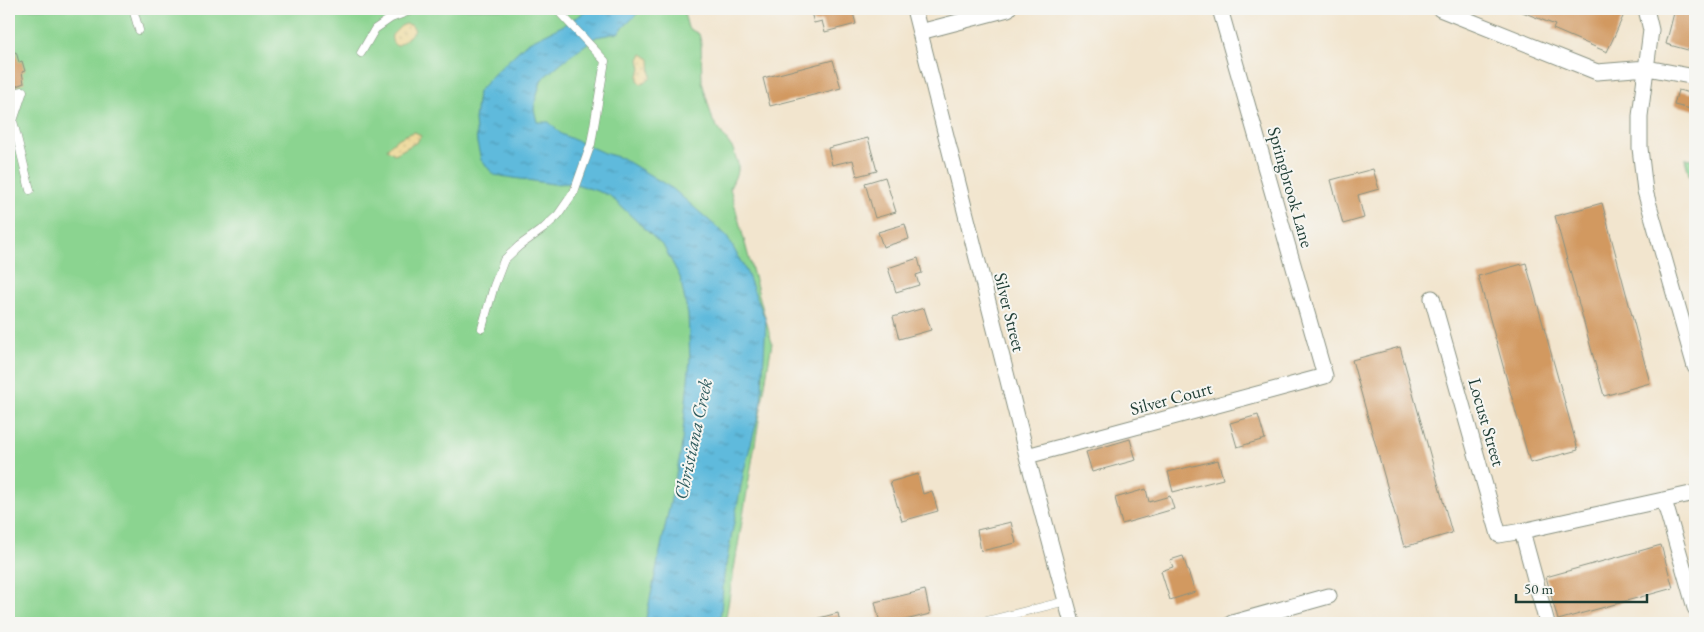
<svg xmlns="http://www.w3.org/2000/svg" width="1704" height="632" viewBox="0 0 1704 632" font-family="'EB Garamond',serif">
	<defs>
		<pattern id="sand-dots" width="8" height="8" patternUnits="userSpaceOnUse" patternTransform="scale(1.25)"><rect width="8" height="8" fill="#eeda9e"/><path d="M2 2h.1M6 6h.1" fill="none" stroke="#ccbc89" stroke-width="1.8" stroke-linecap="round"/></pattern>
		<pattern id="park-crowns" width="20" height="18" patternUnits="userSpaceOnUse" patternTransform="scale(1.25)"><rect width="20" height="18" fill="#8bd490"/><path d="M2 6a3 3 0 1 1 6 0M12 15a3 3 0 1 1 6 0" fill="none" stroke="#71ad76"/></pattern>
		<pattern id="water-ripples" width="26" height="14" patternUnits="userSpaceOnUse" patternTransform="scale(1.25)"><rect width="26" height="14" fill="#5fbadc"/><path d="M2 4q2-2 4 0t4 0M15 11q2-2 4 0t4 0" fill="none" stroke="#4e98b3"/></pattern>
	</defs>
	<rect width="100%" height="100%" fill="#f6f6f2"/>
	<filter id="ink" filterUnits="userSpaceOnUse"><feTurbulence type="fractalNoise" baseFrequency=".02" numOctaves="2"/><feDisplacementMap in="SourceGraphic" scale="10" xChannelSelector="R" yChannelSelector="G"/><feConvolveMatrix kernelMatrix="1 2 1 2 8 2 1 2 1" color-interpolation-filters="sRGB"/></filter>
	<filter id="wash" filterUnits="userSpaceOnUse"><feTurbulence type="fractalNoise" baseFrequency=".0096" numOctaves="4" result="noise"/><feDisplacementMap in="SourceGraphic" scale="20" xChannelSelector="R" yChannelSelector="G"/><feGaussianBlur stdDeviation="1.12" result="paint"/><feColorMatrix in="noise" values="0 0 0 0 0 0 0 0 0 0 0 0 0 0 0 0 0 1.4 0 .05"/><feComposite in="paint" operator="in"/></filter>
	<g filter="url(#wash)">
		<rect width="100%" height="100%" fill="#f2e5ce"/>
		<!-- green -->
		<path fill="#8bd490" stroke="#558862" d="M9,9H683L688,28L699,34L701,42L702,82L713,121L733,149L738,164V171L730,188L772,343L725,623H9Z"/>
		<!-- sand -->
		<path fill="url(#sand-dots)" stroke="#868c69" d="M406,24L411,25L415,30C412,34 401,44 397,46C392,44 391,39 392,35L401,26Z
			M642,54L650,59L651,78L641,84L638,81V75L641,69L639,59Z
			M414,132L417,133L421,136L417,142L397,153L394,154L387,149C394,139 403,136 414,132Z"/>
		<!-- park -->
		<path fill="url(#park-crowns)" stroke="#558862" d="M1695,158V197L1685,159Z"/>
		<!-- water -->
		<path fill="url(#water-ripples)" stroke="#3f7c88" d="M590,9H642L618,33L596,37L562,62L542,79L536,97L534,109L537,122H549L561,134L604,153L622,158L673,189L727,236L747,273L766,321L761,406L744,470L724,575L720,623H645L681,451L690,360L688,315L680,277L664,247L609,195L573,183L553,184L494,175L481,160L477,143L475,120L478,92L493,75L527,43L562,26Z"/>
		<g id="blocks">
			<!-- building -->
			<path fill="#d29960" d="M810,9H852L856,24L825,32L822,21L814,23Z
				M1515,9H1622L1626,10L1607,52L1553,29L1555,25Z
				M1675,9H1695V52L1666,44Z
				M16,52L19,62L22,61L25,71L22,72L24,83L9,89V54Z
				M833,60L841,88L770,106L763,78Z
				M1678,90L1695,94V110L1674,105Z
				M868,138L877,171L857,176L853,160L832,165L828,148Z
				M1373,169L1379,189L1358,195L1364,218L1343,224L1331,180Z
				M885,177L896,212L875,218L865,183Z
				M1602,203L1650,383L1604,396L1555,216Z
				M905,224L909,239L883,247L878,232Z
				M918,258L922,273L916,275L919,285L896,292L888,268Z
				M1526,263L1578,450L1530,463L1478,276Z
				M924,308L931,330L899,339L893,317Z
				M1400,347L1452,533L1404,547L1352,360Z
				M1258,415L1265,439L1237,447L1230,423Z
				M1130,439L1136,460L1092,472L1086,452Z
				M1218,460L1223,479L1173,492L1168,472Z
				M918,474L923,494L932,491L938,511L902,521L890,482Z
				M1146,489L1149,502L1170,496L1174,509L1122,524L1115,498Z
				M1011,522L1016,543L981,551L977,530Z
				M1661,545L1673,588L1558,620L1546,577Z
				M1183,556L1195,592L1170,600L1161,571L1173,567L1170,560Z
				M925,590L930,614L893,623H880L875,602Z
				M838,613L840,623H800Z"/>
		</g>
	</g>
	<g filter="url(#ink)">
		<use href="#blocks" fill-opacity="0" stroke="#889181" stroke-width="1"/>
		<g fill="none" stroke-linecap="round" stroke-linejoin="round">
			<!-- service casing -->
			<g stroke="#889181" stroke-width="9">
				<path id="service" d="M133,9L139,30
					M361,53L375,29L391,18L415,9
					M9,94L23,91L13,121L30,190
					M482,328L494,286L504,260L519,246L544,228L558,215L574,192L591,144L605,61L561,14V9
					M979,623L1066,601"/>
			</g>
			<!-- minor casing -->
			<g stroke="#889181" stroke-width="17">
				<path id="minor" d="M914,9L1027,456L1072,623
					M1440,9L1597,72L1647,68L1695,77
					M1646,9L1651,30L1640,116V148L1645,191L1695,367
					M920,32L1008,9
					M1432,298L1499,535L1522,531L1547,623
					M1027,456L1325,376L1220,9
					M1664,500L1695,608
					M1522,531L1695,493
					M1232,623L1329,596"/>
			</g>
			<!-- path -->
			<path stroke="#889181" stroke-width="3" stroke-dasharray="1 4" stroke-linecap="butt" d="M557,621L559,623"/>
			<!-- service -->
			<use href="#service" stroke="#fff" stroke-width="8"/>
			<!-- minor -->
			<use href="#minor" stroke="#fff" stroke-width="15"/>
		</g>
	</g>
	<g text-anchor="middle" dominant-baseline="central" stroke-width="4" stroke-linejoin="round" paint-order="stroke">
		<!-- street labels -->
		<g font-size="18" fill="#1f3d34" stroke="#f6f6f2">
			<text transform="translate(1291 187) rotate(74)">Springbrook Lane</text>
			<text transform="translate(1010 312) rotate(76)">Silver Street</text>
			<text transform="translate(1171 398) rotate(-15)">Silver Court</text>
			<text transform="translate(1487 422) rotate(74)">Locust Street</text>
		</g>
		<!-- water labels -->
		<g font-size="19" font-style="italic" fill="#2f5c5e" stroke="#f6f6f2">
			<text transform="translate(693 439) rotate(-78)">Christiana Creek</text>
		</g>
	</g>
	<!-- margin -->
	<rect width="1704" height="632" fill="none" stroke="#f6f6f2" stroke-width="30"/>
	<!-- scale -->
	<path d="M1516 594v8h131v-8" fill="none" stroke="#1f3d34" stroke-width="2.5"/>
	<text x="1524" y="594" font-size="15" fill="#1f3d34" stroke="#f6f6f2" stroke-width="4" paint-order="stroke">50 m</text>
</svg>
